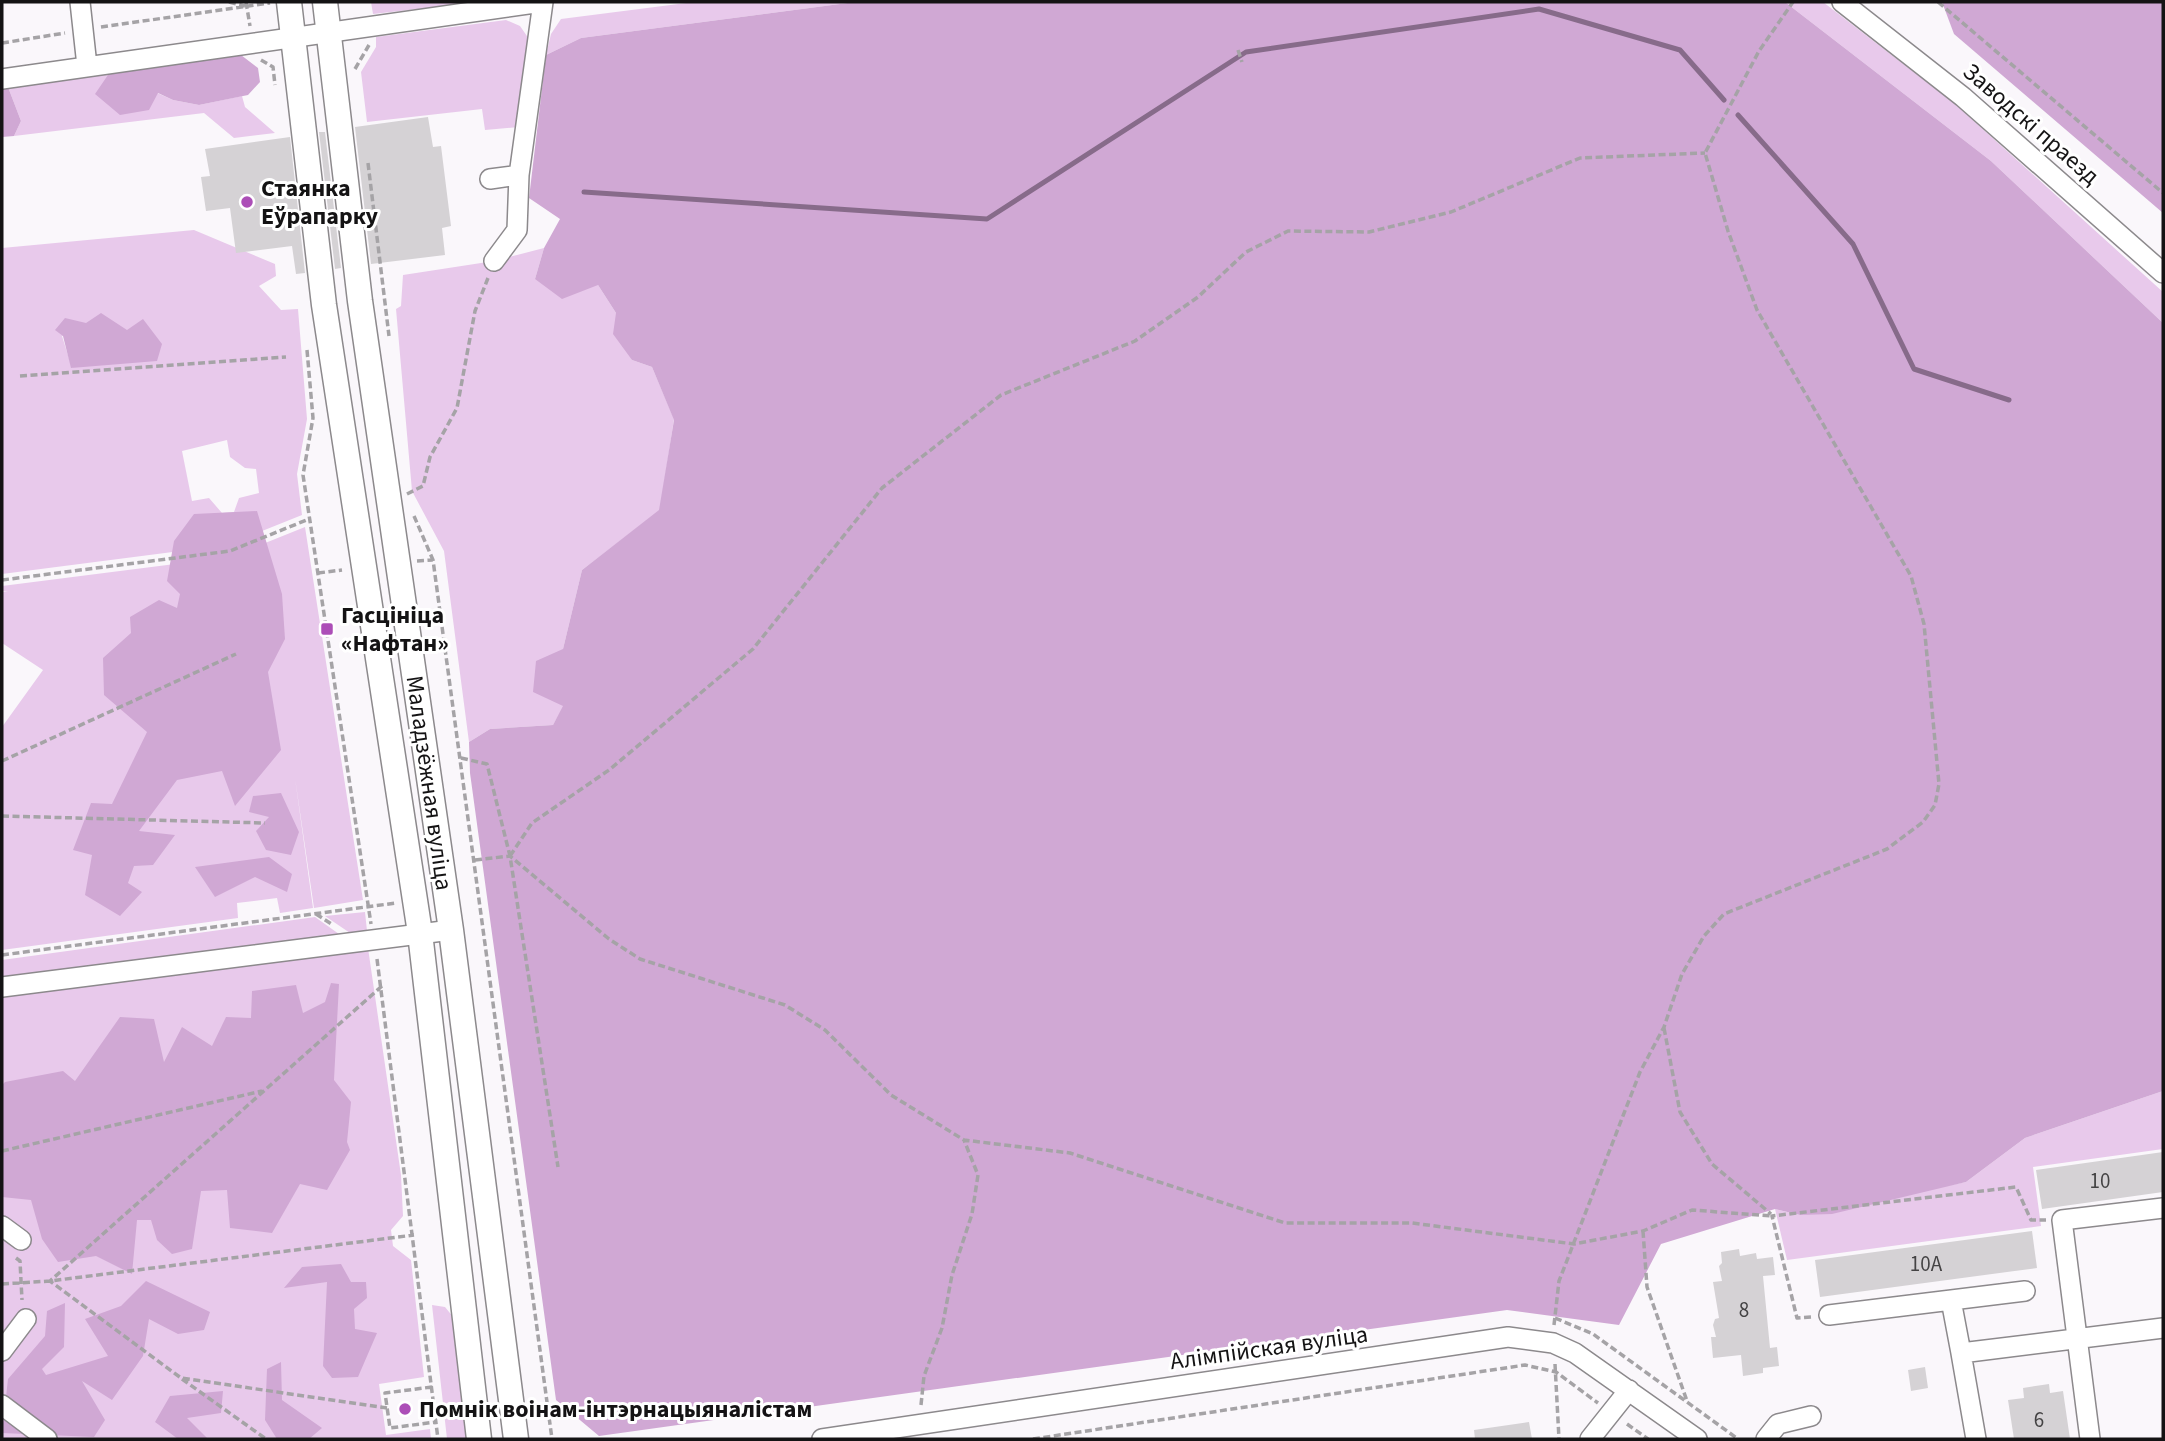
<svg xmlns="http://www.w3.org/2000/svg" width="2165" height="1441" viewBox="0 0 2165 1441" font-family="'Source Sans 3',sans-serif">
	<rect width="100%" height="100%" fill="#faf7fb"/>
	<!-- green -->
	<path fill="#e8c9eb" fill-rule="evenodd" d="M371,2H481L373,14Z
		M694,2H855L581,38L546,55L551,34L561,19Z
		M1785,2H1823L1955,104L2163,292V323L1991,161Z
		M506,20L520,26L529,39L519,127L485,130L482,109L367,122L361,72L376,47V37Z
		M110,72L173,100L199,105L242,96L245,107L275,133L234,138L204,113L14,136L21,121L8,87Z
		M194,230L275,264L276,276L259,286L281,310L298,309L307,419L297,474L302,515L227,545L2,574V248ZM86,323L127,331L72,368L62,336ZM227,440L230,457L245,468L256,469L259,493L239,498L234,512L222,513L209,498L192,501L182,451Z
		M544,248L535,279L598,285L616,313L632,360L652,367L674,419L660,510L582,570L563,649L564,706L553,725L490,729L469,742L444,551L412,491L396,309L401,306L403,275L494,261Z
		M305,527L363,900L314,908L295,778L313,908L280,913L277,898L237,903L238,918L2,950V727L43,670L2,643V592L8,591H2V586L230,557Z
		M365,912L367,931L350,933L325,916Z
		M315,917L339,934L2,981V960Z
		M368,948L401,1175L403,1216L391,1230L393,1246L411,1260L424,1377L379,1384L386,1435L430,1429L431,1439H2V997Z
		M2163,1091V1149L2033,1167L2041,1226L1787,1260L1775,1209L1800,1215L1966,1182L2025,1138Z
		M432,1305L445,1307L454,1318L467,1439H447Z"/>
	<!-- forest -->
	<path fill="#d0a8d4" d="M855,2H1785L1991,161L2163,323V1091L2025,1138L1966,1182L1832,1214L1800,1215L1775,1209L1661,1244L1619,1325L1507,1310L599,1436L556,1400L470,773L469,742L490,729L553,725L563,706L533,692L536,661L563,649L582,570L659,510L674,420L652,367L632,360L613,334L616,313L598,285L562,299L535,279L544,248L560,219L529,198L546,55L581,38Z
		M1942,2H2163V213L1954,34Z
		M241,55L258,68L260,82L248,95L199,105L173,100L158,93L149,110L120,115L95,94L110,72Z
		M8,87L21,121L14,136L2,137V88Z
		M101,313L127,330L143,319L162,344L157,361L71,368L63,336L55,330L65,318L86,323Z
		M257,511L282,594L285,639L268,672L281,750L235,806L222,771L177,780L139,831L175,835L153,865L134,866L128,883L142,892L120,916L85,895L92,855L73,850L91,803L112,804L147,732L104,695L103,658L131,633L130,617L159,600L177,608L180,594L167,581L174,541L194,514Z
		M281,793L299,832L291,855L266,850L256,831L269,817L249,812L253,796Z
		M269,857L292,874L287,892L255,877L215,897L195,867Z
		M331,983L339,984L334,1080L351,1102L347,1142L350,1150L327,1190L300,1184L272,1233L230,1228L227,1190L201,1191L192,1249L172,1254L157,1240L151,1220H137L132,1274L96,1256L58,1262L42,1239L31,1200L2,1197V1085L5,1082L63,1071L75,1081L120,1017L154,1019L164,1062L182,1027L212,1046L226,1017L251,1018L252,991L296,985L303,1013L325,1002Z
		M341,1264L351,1282H366L367,1298L354,1309L355,1329L377,1333L358,1377L332,1378L323,1366L327,1282L284,1288L302,1267Z
		M146,1281L210,1312L204,1330L178,1334L149,1319L143,1356L112,1400L82,1381L105,1420L94,1437L2,1433L8,1379L45,1336L47,1311L65,1303L64,1347L42,1369L46,1375L108,1356L85,1319L121,1306Z
		M281,1362L282,1400L322,1428L309,1439H277L265,1420L267,1369Z
		M223,1391L221,1413L187,1418L208,1439H178L155,1422L170,1396Z"/>
	<g fill="none" stroke-linecap="round" stroke-linejoin="round">
		<!-- stream -->
		<path stroke="#876b8a" stroke-width="5" d="M1738,115L1853,244L1914,369L2009,400
			M584,192L987,219L1246,52L1539,9L1680,50L1724,100"/>
	</g>
	<!-- building -->
	<path fill="#d5d2d5" d="M428,117L433,147L441,146L451,226L442,228L445,255L371,264L355,127Z
		M319,132H325L341,268L335,269Z
		M290,137L305,273L296,274L292,246L236,253L230,208L206,211L201,177L210,176L205,149Z
		M2163,1152V1192L2042,1209L2036,1170Z
		M2032,1231L2037,1268L1820,1297L1815,1260Z
		M1739,1249L1740,1256L1756,1253L1757,1259L1773,1257L1775,1275L1763,1276L1770,1348L1777,1347L1779,1366L1763,1368V1373L1743,1376L1741,1355L1713,1358L1711,1337H1716L1713,1325L1715,1319L1719,1318L1713,1282L1722,1281L1719,1266L1722,1263L1721,1252Z
		M1925,1367L1928,1388L1911,1391L1908,1370Z
		M2049,1384L2050,1393L2063,1391L2070,1439H2014L2008,1400L2024,1398L2023,1388Z
		M1529,1422L1532,1439H1475L1474,1430Z"/>
	<g fill="none" stroke-linecap="round" stroke-linejoin="round">
		<!-- minor casing -->
		<g stroke="#8c898c" stroke-width="22">
			<path id="minor" d="M80,2L87,66
				M1842,2L1963,97L2163,273
				M2,79L542,2
				M490,179L519,175L543,2
				M494,261L517,230L519,175
				M2,987L451,930
				M2,1226L21,1240
				M1951,1300L1961,1353
				M1829,1315L2025,1291
				M2,1351L26,1319
				M2,1405L47,1439
				M822,1439L1508,1337L1553,1343L1575,1353L1697,1439
				M1590,1439L1629,1390
				M1766,1439L1778,1424L1811,1416
				M1976,1439L1961,1353L2163,1328
				M2090,1439L2062,1220L2163,1208"/>
		</g>
		<!-- major casing -->
		<g stroke="#8c898c" stroke-width="27">
			<path id="major" d="M289,2L324,305L420,933L479,1439
				M325,2L360,301L451,930L516,1439"/>
		</g>
		<!-- path -->
		<path stroke="#a5a3a6" stroke-width="3.5" stroke-dasharray="7 3.5" stroke-linecap="butt" d="M229,2L245,6
			M246,2L250,26
			M1938,2L2163,193
			M101,27L270,3
			M2,43L65,33
			M1238,50L1242,62
			M261,60L273,67L275,85
			M355,69L369,45
			M368,163L389,336
			M307,350L313,418L303,475L371,924
			M20,376L286,357
			M407,494L423,486L430,457L457,408L475,311L488,278
			M414,516L433,560L552,1439
			M417,561L433,560
			M318,573L342,570
			M2,580L230,551L309,519
			M461,758L487,764L510,856L558,1167
			M2,761L236,654
			M2,816L265,823
			M510,856L532,823L609,770L753,649L882,488L1001,395L1135,341L1198,297L1246,252L1288,231L1369,232L1451,212L1580,158L1705,153
			M475,860L510,856L609,939L640,959L785,1005L825,1030L891,1095L964,1140L1070,1153L1285,1223H1412L1574,1244L1643,1231L1692,1210L1772,1216
			M316,914L333,925
			M2,955L396,903
			M377,959L438,1439
			M382,986L50,1281L181,1378L387,1408
			M1664,1028L1680,1112L1712,1164L1771,1214
			M2,1151L262,1091
			M1643,1231L1647,1287L1687,1401
			M16,1258L20,1261L22,1300
			M2,1284L50,1281L414,1235
			M1811,1317L1797,1318L1772,1216L2016,1187L2031,1220H2046
			M1555,1318L1593,1334L1738,1439
			M1554,1325L1559,1281L1640,1072L1664,1027L1682,974L1704,936L1724,914L1887,849L1923,822L1935,805L1939,784L1924,624L1911,576L1757,310L1728,231L1705,153L1759,51L1793,2
			M1555,1364L1559,1439
			M182,1379L266,1439
			M432,1387L385,1393L390,1428L436,1422
			M921,1405L924,1376L942,1328L952,1275L972,1214L978,1175L964,1140
			M1627,1424L1648,1439
			M1033,1439L1525,1365L1556,1372L1598,1403"/>
		<!-- minor -->
		<use href="#minor" stroke="#fff" stroke-width="19"/>
		<!-- major -->
		<use href="#major" stroke="#fff" stroke-width="24"/>
	</g>
	<!-- markers -->
	<g fill="#ac4eb7" stroke="#fff" stroke-width="2.5">
		<circle cx="247" cy="202" r="7"/>
		<rect x="320" y="622" width="14" height="14" rx="3.5"/>
		<circle cx="405" cy="1409" r="7"/>
	</g>
	<g text-anchor="middle" dominant-baseline="central" stroke-width="6" stroke-linejoin="round" paint-order="stroke">
		<!-- number labels -->
		<g font-size="21" fill="#444344">
			<text x="2100" y="1181">10</text>
			<text x="1926" y="1264">10А</text>
			<text x="1744" y="1310">8</text>
			<text x="2039" y="1420">6</text>
		</g>
		<!-- street labels -->
		<g font-size="24" fill="#141314" stroke="#fff">
			<text transform="translate(2031 124) rotate(41)">Заводскі праезд</text>
			<text transform="translate(429 783) rotate(82)">Маладзёжная вуліца</text>
			<text transform="translate(1269 1348) rotate(-8)">Алімпійская вуліца</text>
		</g>
		<!-- poi labels -->
		<g font-size="24" font-weight="bold" fill="#141314" stroke="#fff" text-anchor="start">
			<text x="261" y="188">Стаянка<tspan x="261" dy="28">Еўрапарку</tspan></text>
			<text x="341" y="615">Гасцініца<tspan x="341" dy="28">«Нафтан»</tspan></text>
			<text x="419" y="1409">Помнік воінам-інтэрнацыяналістам</text>
		</g>
	</g>
	<!-- border -->
	<rect width="2165" height="1441" fill="none" stroke="#141314" stroke-width="7"/>
</svg>
